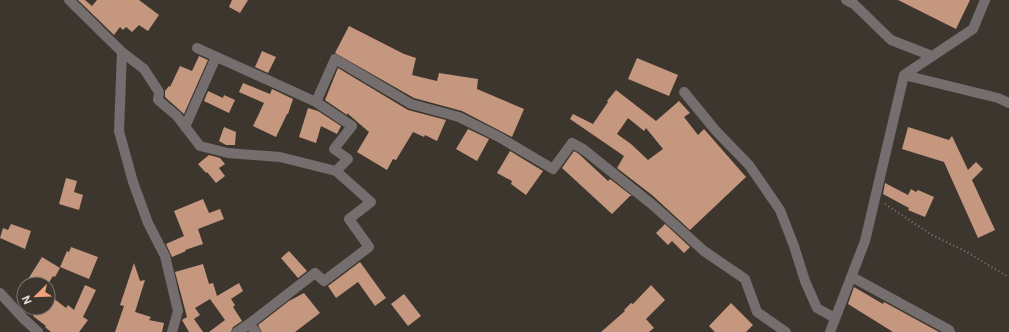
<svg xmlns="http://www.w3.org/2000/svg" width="1009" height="332" viewBox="0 0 1009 332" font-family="Commissioner,sans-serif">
	<rect width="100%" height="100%" fill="#3d362e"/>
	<!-- building -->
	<path fill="#c5977e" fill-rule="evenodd" d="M78,0H85L92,6L97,0H139L159,15L148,31L139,25L132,32L126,27L123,30L120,27L114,35Z
		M232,0H248L240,13L229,7Z
		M898,0H970L956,29Z
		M349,26L404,54L416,58L412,75L437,81L439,73L478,79L477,89L524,109L512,137L462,111L414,98L335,53Z
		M262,51L276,57L268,73L255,67Z
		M199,56L208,60L184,114L165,97V91L169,86L170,87L180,66L192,71Z
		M637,58L678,75L669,96L628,79Z
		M338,68L408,110L446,120L437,141L425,135L424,137L413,132L396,160L393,159L387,170L357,152L369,132L347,113V115L325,100Z
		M243,83L270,94L272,89L293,99L288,114H287L276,137L253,126L264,103L239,92Z
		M616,90L656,121L679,101L690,113L684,117L698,135L704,129L746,177L690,230L652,195L617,168L624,156L570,119L573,114L593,124L608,102L607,101ZM628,118L644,131L646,128L663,149L648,160L631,144L617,134Z
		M208,91L223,98L224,95L235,100L229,113L204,101Z
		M308,108L318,111L341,126L337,134L321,126L316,143L299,137Z
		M224,127L236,132L235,145H226L219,141Z
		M908,127L949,140L952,136L968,170L976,162L983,169L972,180L995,230L978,238L944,162L902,149Z
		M468,129L489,139L477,161L456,149Z
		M510,151L543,171L526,195L511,184L512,181L497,173Z
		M574,151L579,154L608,181L610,179L632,196H630L612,214L562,168Z
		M209,155L220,158L225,164L219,168L225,176L216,183L207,172L206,173L198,164Z
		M66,178L77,181L74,192L83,195L79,210L59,204Z
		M885,183L908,195L911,189L916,192L918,190L934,197L925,217L908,210L909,208L883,194Z
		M203,199L209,213L220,209L224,219L198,229L203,244L185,250L186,251L172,257L166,244L184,236L174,211Z
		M11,224L31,231L25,249L0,238L3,228L8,230Z
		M665,224L690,247L684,253L672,241L668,245L656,233Z
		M71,247L98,257L89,279L60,267L67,251L69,252Z
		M289,251L307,271L298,278L281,258Z
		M42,257L60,268L55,277L53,276L48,284H25Z
		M360,262L386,298L375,306L358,282L336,298L328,286Z
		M134,263L140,281L145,280L135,312L151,317L149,320L164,323L162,332H115L124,306L120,305Z
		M203,264L209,284L213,283L217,296L239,283L243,291L231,299L235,305L233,307L242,321L233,327L231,332H209L225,320L210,299L195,308L200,315L194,319L203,332H189L182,320L187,317L175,272Z
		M85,285L96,290L83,317L88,320L79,332H51L45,327L46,326L33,316L40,308H48V294L66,308L68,305L74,310Z
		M651,285L665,300L646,319L654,328L649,332H601L625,311L624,310L631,303L633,304Z
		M854,287L883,304L884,302L939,332H893L848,304Z
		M304,293L320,313L295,332H262L258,325L289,301Z
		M404,294L421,316L408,326L391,304Z
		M731,303L753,325L746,332H715L709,326Z"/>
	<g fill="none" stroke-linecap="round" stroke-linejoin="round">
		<!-- path -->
		<path stroke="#817b75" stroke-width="2" stroke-dasharray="1 3" stroke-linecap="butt" d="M885,204L932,235L967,252L998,271L1009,277"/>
		<!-- minor -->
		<path stroke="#746e6e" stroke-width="10" d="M69,0L122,52L119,131L133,182L148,223L165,256L178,311L172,332
			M846,0L854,4L891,40L932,56
			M197,48L316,102L352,126L334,149L348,159L336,171L371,202L349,219L369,247L324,281L315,273L249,324L256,332
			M122,52L144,69L159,92L158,100L177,116L200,146L228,153L280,157L336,171
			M904,75L998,98L1009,103
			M684,92L716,131L749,165L780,210L794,246L805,281L817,308L835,318
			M316,102L335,59L411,104L459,117L499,137L553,169L572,143L583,149L654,206L704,251L745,279L757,312L786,332
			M185,127L216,57
			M852,277L949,330L950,332
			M0,293L23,318L38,332
			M237,332L249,324
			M830,332L865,241L904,75L973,29L985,0"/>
	</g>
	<!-- north arrow -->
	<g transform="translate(36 296) rotate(247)"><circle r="19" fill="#3d362e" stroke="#7d7871"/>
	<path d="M0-3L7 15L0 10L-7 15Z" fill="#f1a17d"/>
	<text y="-6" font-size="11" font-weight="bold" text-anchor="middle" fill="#dedad5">N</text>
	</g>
</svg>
